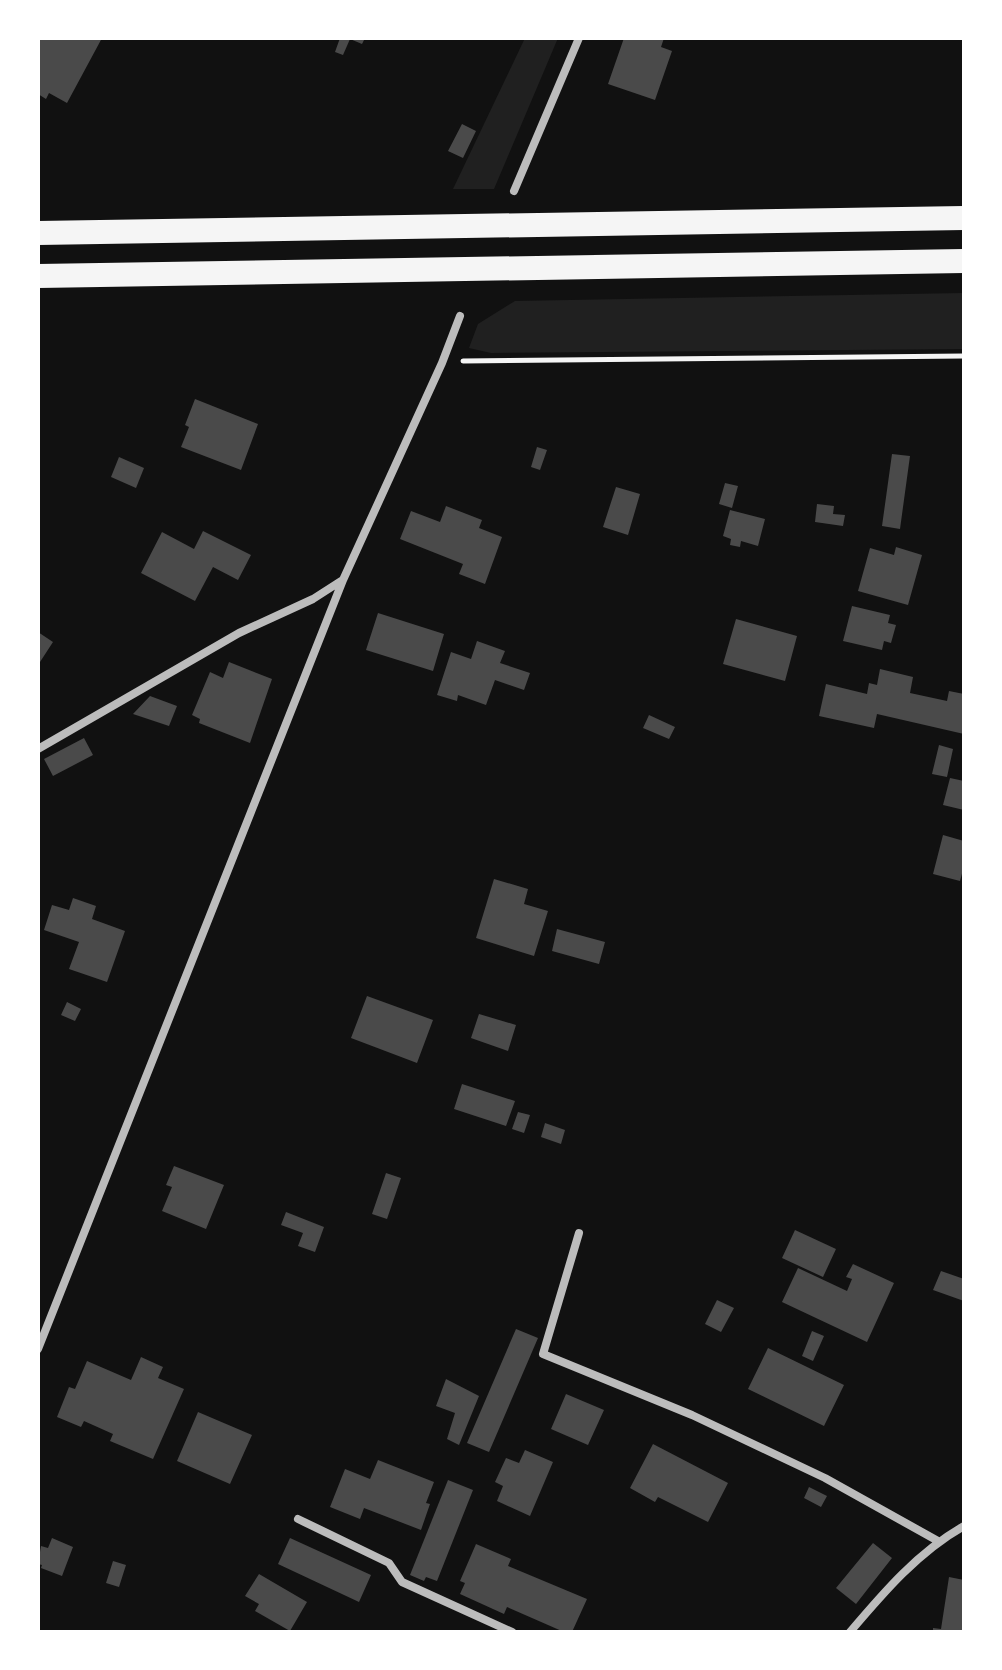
<svg xmlns="http://www.w3.org/2000/svg" width="1002" height="1670" viewBox="0 0 1002 1670" font-family="Georgia,serif">
	<rect width="100%" height="100%" fill="#111"/>
	<!-- green -->
	<path fill="#202020" d="M525,38H558L494,189H453Z
		M964,293V349L491,353L469,348L478,324L515,301Z"/>
	<!-- building -->
	<path fill="#4a4a4a" d="M38,38H102L67,103L49,93L46,99L38,94Z
		M340,38H365L362,44L350,39L343,55L335,52Z
		M624,38H664L661,47L672,51L655,100L608,84Z
		M462,124L476,131L463,158L448,151Z
		M195,399L258,424L241,470L181,447L189,427L185,425Z
		M537,447L547,450L540,470L531,467Z
		M892,454L910,456L900,529L882,526Z
		M119,457L144,468L136,488L111,477Z
		M725,483L738,486L732,508L719,504Z
		M616,487L640,494L628,535L603,527Z
		M817,504L834,506L833,514L845,515L843,526L815,522Z
		M446,506L482,520L479,528L502,537L485,584L459,574L463,564L400,539L411,511L440,522Z
		M730,510L765,519L758,546L741,541L740,547L730,545L731,539L723,536Z
		M203,531L251,555L238,580L213,567L195,601L141,573L162,532L194,549Z
		M896,547L922,555L908,605L858,591L870,548L894,555Z
		M852,606L890,615L888,623L896,625L891,643L884,641L882,650L843,641Z
		M378,613L444,634L433,671L366,650Z
		M736,619L797,636L785,681L723,664Z
		M38,632L53,642L40,662L38,661Z
		M477,641L505,651L500,663L530,673L524,690L495,680L486,705L458,695L457,701L437,695L451,652L471,659Z
		M229,662L272,679L250,743L199,723L200,719L192,715L210,672L223,678Z
		M880,669L913,677L910,693L947,701L949,691L964,694V734L877,714L874,728L819,716L826,684L867,694L869,683L877,685Z
		M150,696L177,706L169,726L133,714Z
		M649,715L675,727L669,739L643,728Z
		M84,738L93,755L53,776L44,759Z
		M939,745L953,749L947,777L932,774Z
		M950,778L964,781V810L943,805Z
		M943,835L964,841V866L960,881L933,874Z
		M494,879L528,889L524,904L548,911L534,956L476,938Z
		M73,898L96,906L92,919L125,931L107,982L69,969L79,942L44,930L52,905L69,910Z
		M557,929L605,942L599,964L552,951Z
		M367,996L433,1020L417,1063L351,1038Z
		M67,1002L81,1009L75,1021L61,1015Z
		M479,1014L516,1025L508,1051L471,1038Z
		M462,1084L515,1101L506,1126L454,1109Z
		M518,1112L530,1115L524,1133L512,1129Z
		M545,1123L565,1130L561,1144L541,1137Z
		M174,1166L224,1185L206,1229L162,1211L172,1187L166,1185Z
		M386,1173L401,1178L387,1219L372,1214Z
		M286,1212L324,1227L315,1252L298,1246L303,1233L281,1225Z
		M795,1230L836,1249L823,1277L782,1258Z
		M853,1264L894,1283L867,1342L782,1302L798,1268L847,1291L852,1279L846,1277Z
		M941,1271L964,1279V1301L933,1290Z
		M717,1300L734,1308L721,1332L705,1324Z
		M516,1329L538,1338L489,1452L467,1443Z
		M812,1331L824,1336L813,1361L802,1356Z
		M768,1348L844,1385L824,1426L748,1389Z
		M141,1357L163,1367L158,1378L184,1389L153,1459L110,1441L113,1434L84,1421L81,1427L57,1417L69,1387L75,1389L87,1361L131,1380Z
		M446,1379L479,1396L459,1445L447,1439L455,1413L436,1406Z
		M566,1394L604,1410L588,1445L551,1429Z
		M198,1412L252,1435L230,1484L177,1461Z
		M653,1444L728,1483L708,1522L658,1497L655,1502L630,1488Z
		M525,1450L553,1462L530,1516L497,1501L503,1486L495,1482L506,1458L519,1463Z
		M378,1460L434,1482L426,1503L430,1504L421,1530L364,1508L360,1519L330,1507L345,1469L370,1479Z
		M448,1480L473,1490L437,1581L426,1577L424,1581L410,1575Z
		M809,1487L827,1496L821,1507L804,1498Z
		M52,1538L73,1547L62,1576L41,1568L42,1565L38,1564L41,1546L48,1548Z
		M290,1538L371,1575L359,1602L278,1564Z
		M873,1543L892,1558L856,1604L836,1588Z
		M476,1544L511,1559L508,1566L587,1599L572,1632H564L507,1607L504,1614L460,1594L465,1583L460,1581Z
		M113,1561L126,1565L119,1587L106,1583Z
		M259,1574L307,1602L290,1631L255,1611L259,1604L245,1596Z
		M949,1577L964,1580V1632H933V1628L941,1629Z"/>
	<g fill="none" stroke-linecap="round" stroke-linejoin="round">
		<!-- path -->
		<path stroke="#f5f5f5" stroke-width="5" d="M463,361L964,356"/>
		<!-- minor -->
		<path stroke="#bcbcbc" stroke-width="8" d="M514,191L579,38
			M38,749L239,633L313,599L341,581
			M579,1233L543,1354L692,1415L825,1478L938,1541
			M38,1349L343,580L442,363L460,316
			M298,1519L389,1563L402,1582L512,1632
			M850,1632C884,1592 918,1552 964,1526"/>
		<!-- motorway -->
		<path stroke="#f5f5f5" stroke-width="24" d="M38,233L964,218
			M38,276L964,261"/>
	</g>
	<!-- border -->
	<rect width="1002" height="1670" fill="none" stroke="#ffffff" stroke-width="80"/>
</svg>
